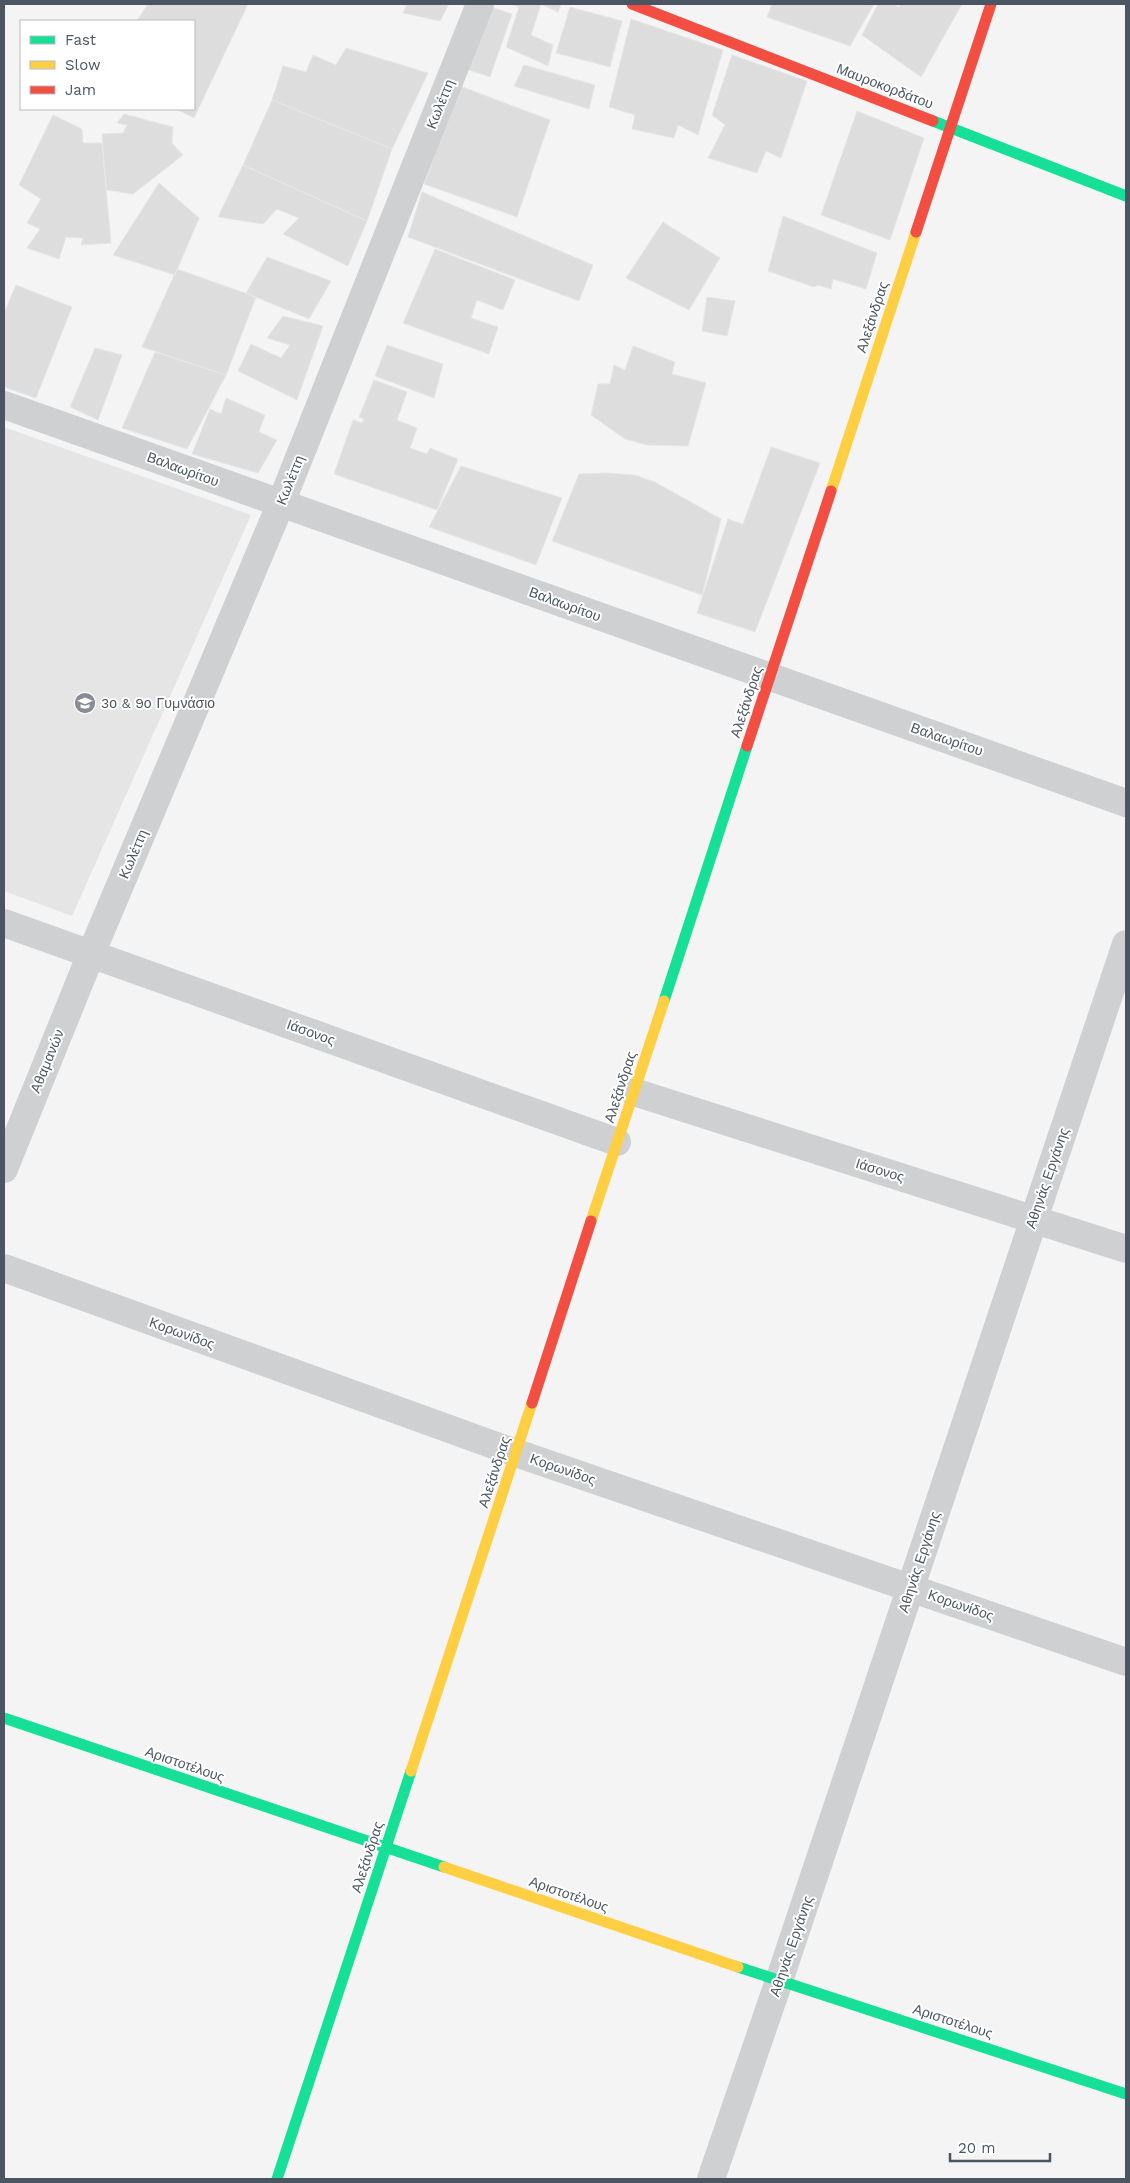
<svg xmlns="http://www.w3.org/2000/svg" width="1130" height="2183" viewBox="0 0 1130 2183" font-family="'Work Sans',sans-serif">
	<rect width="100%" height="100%" fill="#f4f4f4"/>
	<!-- education -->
	<path fill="#e6e5e6" d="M4,427L251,515L72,916L4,891Z"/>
	<!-- building -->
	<path fill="#ddddde" stroke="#e5e6e7" d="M148,4H248L194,118L176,109H194V21H137Z
		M407,4H449L440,21L403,13Z
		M510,4H561L558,12L541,4L531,35L553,45L548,66L506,47L519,7Z
		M772,4H874L850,46L767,17Z
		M878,4H893L899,7L900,4H962L921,77L862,35Z
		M488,6L512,14L490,77L463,68Z
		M570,7L622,21L610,67L556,53Z
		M631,19L723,50L698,135L678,125L674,138L632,129L635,115L609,107Z
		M346,48L428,73L392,149L272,100L283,66L306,72L313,55L336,65Z
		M732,55L807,81L781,158L766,151L757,173L708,158L725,125L712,115Z
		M524,65L595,85L589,109L514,86Z
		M460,86L550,120L517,217L424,184Z
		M272,100L392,149L367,221L243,165Z
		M857,111L924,138L890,240L821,215Z
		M124,114L173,127L172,143L183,155L133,194L106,190L102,134L123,133L127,125L117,123Z
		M53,115L82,129L83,143H102L111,243L81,245L83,238L66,237L59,259L27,248L40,229L27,223L41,199L19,185Z
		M243,165L367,221L348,266L283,234L299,218L277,209L263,224L218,217Z
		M159,183L199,218L175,275L113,255Z
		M422,192L593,265L579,301L408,237Z
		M783,216L877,253L866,289L833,279L831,289L818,285L814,287L768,271Z
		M663,222L720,258L689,310L626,278Z
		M435,249L515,280L503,310L477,300L471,318L498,327L489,354L403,323Z
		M267,257L331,281L309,319L246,293Z
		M177,269L256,297L226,375L142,347Z
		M16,285L72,307L36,398L4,387V313Z
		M707,297L735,301L727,336L702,331Z
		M283,316L323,326L297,400L238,371L251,344L281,358L290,345L267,338Z
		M387,345L443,364L434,398L375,376Z
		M633,346L675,362L672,374L706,383L688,446L647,445L625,439L591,415L598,384H610L614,365L625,370Z
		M95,348L122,355L98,420L70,407Z
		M155,352L226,375L187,449L122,428Z
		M374,380L407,392L397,420L417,428L410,448L427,454L430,448L458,459L437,510L334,474L353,420L362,423L364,419L359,417Z
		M226,398L265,415L259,432L277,440L258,473L192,454L210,409L221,414Z
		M771,447L820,463L755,632L697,613L728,519L743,524Z
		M461,466L562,498L536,565L429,527Z
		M606,473L634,475L655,482L721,519L702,595L552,541L579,474Z"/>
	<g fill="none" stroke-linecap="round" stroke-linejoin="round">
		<!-- street -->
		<path stroke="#ced0d2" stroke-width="28" d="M4,405L1126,803
			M4,923L617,1142
			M634,1092L1126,1249
			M4,1169L91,954L281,503L480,4
			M4,1268L516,1453L1126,1662
			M711,2179L779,1981L1126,944"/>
		<!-- fast -->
		<path stroke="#16e098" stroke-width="11" d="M933,121L1126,196
			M664,1001L747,746
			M4,1718L444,1867
			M738,1967L1126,2094
			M277,2179L411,1771"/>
		<!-- slow -->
		<path stroke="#ffcf43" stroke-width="11" d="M831,491L916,232
			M591,1221L664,1001
			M411,1771L532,1403
			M444,1867L738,1967"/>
		<!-- jam -->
		<path stroke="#f24e42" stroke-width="11" d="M632,4L933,121
			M916,232L991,4
			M747,746L831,491
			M532,1403L591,1221"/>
	</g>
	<!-- icons -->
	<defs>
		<g id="school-disc" transform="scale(1.125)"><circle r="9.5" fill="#868d94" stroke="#fff"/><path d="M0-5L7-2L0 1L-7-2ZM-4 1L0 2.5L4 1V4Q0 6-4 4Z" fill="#fff"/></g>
	</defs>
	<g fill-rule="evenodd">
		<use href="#school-disc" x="85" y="703"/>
	</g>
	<g text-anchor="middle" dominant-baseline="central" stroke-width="4" stroke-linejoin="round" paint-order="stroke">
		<!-- street labels -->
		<g font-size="14" fill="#4a5661" stroke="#fff">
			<text transform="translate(885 86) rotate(21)">Μαυροκορδάτου</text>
			<text transform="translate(440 104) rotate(-68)">Κωλέττη</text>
			<text transform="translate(872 317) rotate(-72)">Αλεξάνδρας</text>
			<text transform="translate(183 469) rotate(20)">Βαλαωρίτου</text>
			<text transform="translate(290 480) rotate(-68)">Κωλέττη</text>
			<text transform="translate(565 604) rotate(20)">Βαλαωρίτου</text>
			<text transform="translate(746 702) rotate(-72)">Αλεξάνδρας</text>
			<text transform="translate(947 739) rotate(19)">Βαλαωρίτου</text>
			<text transform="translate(133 854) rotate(-67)">Κωλέττη</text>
			<text transform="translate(311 1032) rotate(20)">Ιάσονος</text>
			<text transform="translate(47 1061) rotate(-68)">Αθαμανών</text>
			<text transform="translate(620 1087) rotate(-72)">Αλεξάνδρας</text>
			<text transform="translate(880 1170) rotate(17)">Ιάσονος</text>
			<text transform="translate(1047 1178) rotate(-71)">Αθηνάς Εργάνης</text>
			<text transform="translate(182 1333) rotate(20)">Κορωνίδος</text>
			<text transform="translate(563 1469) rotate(19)">Κορωνίδος</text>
			<text transform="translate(494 1472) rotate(-72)">Αλεξάνδρας</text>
			<text transform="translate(919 1562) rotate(-72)">Αθηνάς Εργάνης</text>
			<text transform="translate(961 1605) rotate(19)">Κορωνίδος</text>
			<text transform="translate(185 1764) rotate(19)">Αριστοτέλους</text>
			<text transform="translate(367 1857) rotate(-72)">Αλεξάνδρας</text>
			<text transform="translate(569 1894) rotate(19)">Αριστοτέλους</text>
			<text transform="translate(791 1946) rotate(-71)">Αθηνάς Εργάνης</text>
			<text transform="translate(953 2021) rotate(18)">Αριστοτέλους</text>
		</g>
		<!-- poi labels -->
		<g font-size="14" fill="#4a5661" stroke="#fff" text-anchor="start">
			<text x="101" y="703">3ο &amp; 9ο Γυμνάσιο</text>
		</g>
	</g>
	<!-- border -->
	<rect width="1130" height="2183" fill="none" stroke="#4a5661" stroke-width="10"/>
	<!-- legend -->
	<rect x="20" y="20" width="175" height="90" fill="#ffffff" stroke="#b7bbc0"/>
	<rect x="30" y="36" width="25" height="8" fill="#16e098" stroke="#b7bbc0"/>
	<text x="65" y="45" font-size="15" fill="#4a5661">Fast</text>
	<rect x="30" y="61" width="25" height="8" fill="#ffcf43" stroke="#b7bbc0"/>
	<text x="65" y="70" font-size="15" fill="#4a5661">Slow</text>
	<rect x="30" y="86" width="25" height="8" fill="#f24e42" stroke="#b7bbc0"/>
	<text x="65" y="95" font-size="15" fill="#4a5661">Jam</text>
	<!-- scale -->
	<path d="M950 2153v8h100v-8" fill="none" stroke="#4a5661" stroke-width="2.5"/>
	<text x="958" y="2153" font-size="15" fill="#4a5661" stroke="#ffffff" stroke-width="4" paint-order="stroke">20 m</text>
</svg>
